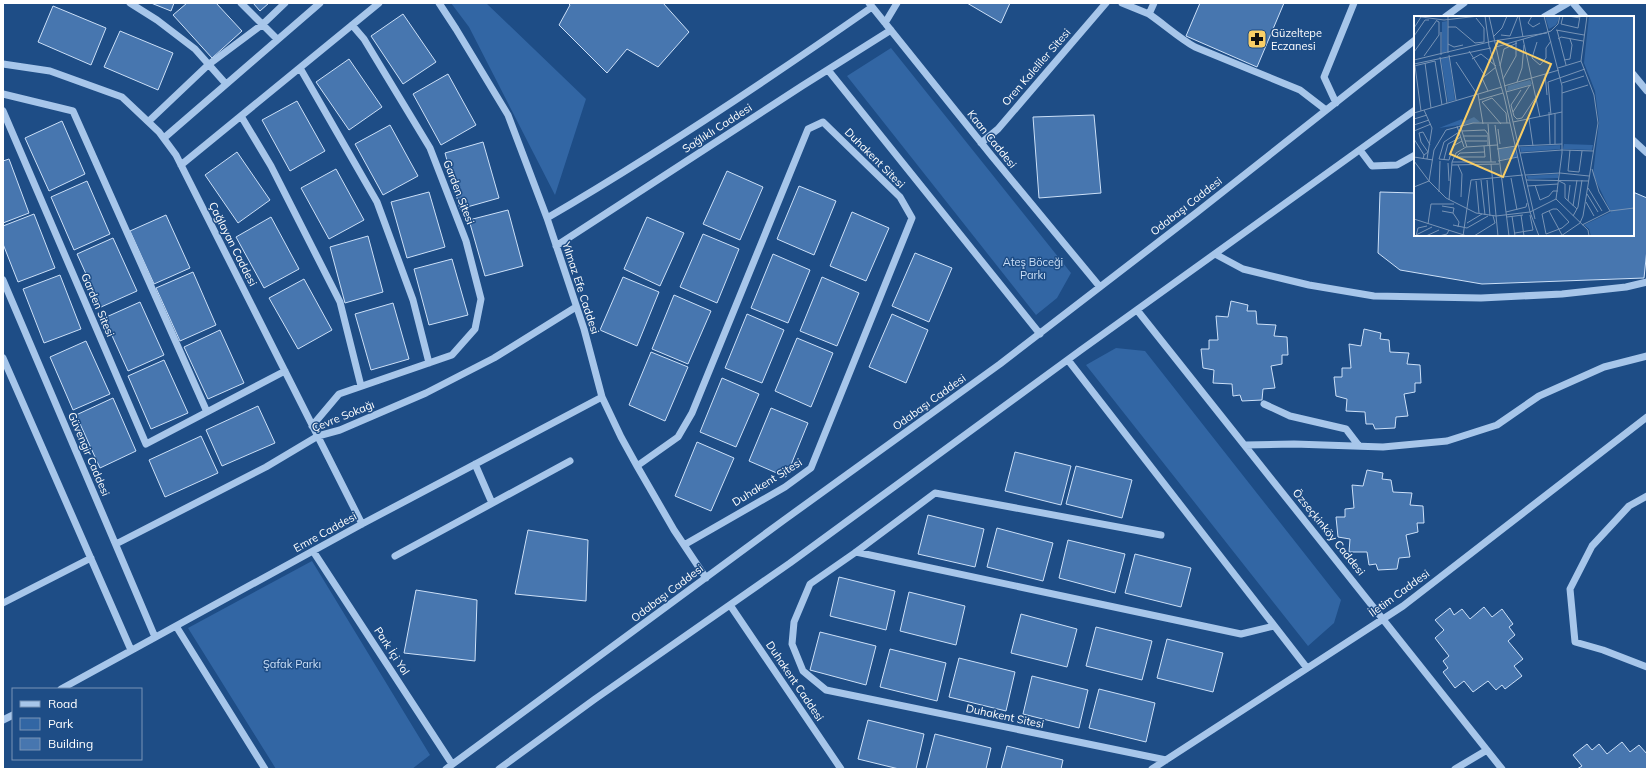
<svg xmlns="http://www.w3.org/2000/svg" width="1650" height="772" viewBox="0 0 1650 772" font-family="Mulish,sans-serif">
	<rect width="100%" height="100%" fill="#1e4d86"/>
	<!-- green -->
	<path fill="#3266a4" d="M451,3H486L586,99L555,195L469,27Z
		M891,48L1071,273L1057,298L1036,315L847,76Z
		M1116,348L1145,351L1341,600L1334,623L1308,646L1086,365Z
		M312,561L430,755L412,769H276L188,628Z"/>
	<!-- building -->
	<path fill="#4776af" stroke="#cce0f8" d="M151,3H174L171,11Z
		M187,3H216L242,31L212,58L173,15Z
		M253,3H269L260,11Z
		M568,3H663L689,32L658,67L627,49L607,73L559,25L570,5Z
		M967,3H1010L1001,23Z
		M1200,3H1284L1257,67L1186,36Z
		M53,6L106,28L91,65L38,42Z
		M403,14L436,62L403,84L371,36Z
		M120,31L173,53L158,90L104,67Z
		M349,59L382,107L349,130L316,82Z
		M448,74L476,125L441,145L413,94Z
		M297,101L325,151L290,171L262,120Z
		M1094,115L1101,193L1039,198L1033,117Z
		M62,121L85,174L49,191L25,138Z
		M390,125L418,176L383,195L355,144Z
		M483,142L499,198L460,209L445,153Z
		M237,152L270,200L238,223L205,175Z
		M9,159L29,213L3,223V161Z
		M336,169L364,220L329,239L301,188Z
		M727,171L763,187L740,240L703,224Z
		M87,181L110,234L74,250L51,197Z
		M799,186L836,201L814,255L777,239Z
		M429,192L445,247L407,258L391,202Z
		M1380,192L1415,193V235H1633V192L1647,198V249L1644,278L1482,284L1400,270L1378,253Z
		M508,210L523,266L485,276L469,220Z
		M852,212L889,228L866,281L830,266Z
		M34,214L55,268L18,282L3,244V226Z
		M166,215L190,268L154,284L130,231Z
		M271,217L299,269L264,288L236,237Z
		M647,217L684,233L660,286L624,269Z
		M703,234L739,249L717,303L680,287Z
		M368,236L383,292L345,303L330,247Z
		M113,238L137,291L101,307L77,254Z
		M915,253L952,268L929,322L892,306Z
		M773,254L810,270L788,323L751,308Z
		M452,259L468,315L429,325L414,269Z
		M193,272L216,325L180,341L156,288Z
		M60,275L81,329L44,343L23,289Z
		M623,277L659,292L637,346L600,330Z
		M822,277L859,293L837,346L800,331Z
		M304,279L332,330L298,349L269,298Z
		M674,295L711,311L688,364L652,349Z
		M1231,301L1248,305L1247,311H1256L1257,324L1276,325L1274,336L1287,337L1288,355H1282V364L1271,366L1275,388L1263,389L1262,400L1242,401L1240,395L1233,396L1232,384L1213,383L1214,370L1203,368L1201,349H1209V340H1218L1216,316L1228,317Z
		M140,302L164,355L128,371L104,318Z
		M393,303L409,359L371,370L355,314Z
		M747,314L784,330L762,383L725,368Z
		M892,314L928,330L906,383L869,367Z
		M1364,329L1381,333L1380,339L1389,340L1390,352L1409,353L1407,364L1420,365L1421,383H1415V392L1404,394L1408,416L1396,417L1395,428L1375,429L1373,424H1366L1365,412L1346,411L1347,399L1336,396L1334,377H1342V368H1351L1349,344L1361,346Z
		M220,330L244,383L208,399L184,347Z
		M797,338L833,353L811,407L775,391Z
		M86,341L110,394L73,410L50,357Z
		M651,352L688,367L665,421L629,405Z
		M164,360L188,413L151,429L128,376Z
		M722,378L759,394L736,447L700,432Z
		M113,398L136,451L100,468L76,415Z
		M258,406L275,443L222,466L206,430Z
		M771,408L808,423L786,477L749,461Z
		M201,436L218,473L165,497L149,460Z
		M697,442L734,458L711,511L675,496Z
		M1015,452L1071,466L1061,505L1005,491Z
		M1076,466L1132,480L1122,518L1066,504Z
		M1367,470L1383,473L1382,479L1391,480L1393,492L1412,493L1410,505L1423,506L1424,523H1417L1418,532L1406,535L1410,557L1399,558L1397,569L1378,570L1376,564L1369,565L1367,552H1349L1350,539L1338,537L1336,517H1345V509L1354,508L1352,485L1363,486Z
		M928,515L984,529L975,567L918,554Z
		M997,528L1053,543L1043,581L987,567Z
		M528,530L588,540L586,601L515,594Z
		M1068,540L1125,554L1115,593L1059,578Z
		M1135,554L1191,568L1181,607L1125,593Z
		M839,577L895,591L886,630L830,616Z
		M416,590L477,600L475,661L404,653Z
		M909,592L965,606L956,645L900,631Z
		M1484,607L1492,617L1502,609L1513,624L1509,627L1515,635L1508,641L1523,659L1514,666L1522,676L1505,689L1502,685L1496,690L1488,681L1473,692L1464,681L1455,688L1443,672L1448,668L1443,661L1449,656L1435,638L1444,630L1435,620L1450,608L1454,615L1462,609L1470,619Z
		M1021,614L1077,629L1067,667L1011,653Z
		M1096,627L1152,641L1142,680L1086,666Z
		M820,632L876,646L866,685L810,670Z
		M1167,639L1223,653L1213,692L1157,678Z
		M890,649L946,663L937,701L880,687Z
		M959,658L1015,672L1006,711L949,697Z
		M1032,676L1088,690L1079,728L1023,714Z
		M1099,689L1155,703L1146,742L1089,728Z
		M868,720L924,734L916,769H899L858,759Z
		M935,734L991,748L986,769H926Z
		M1622,742L1630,752L1639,745L1647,754V769H1577L1582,766L1573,755L1587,744L1592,750L1599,744L1607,754Z
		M1007,746L1063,760L1061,769H1001Z"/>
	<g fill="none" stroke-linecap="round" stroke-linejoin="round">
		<!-- minor -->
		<path stroke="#a7c6ea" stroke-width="7" d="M130,3L157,20L195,49L226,84
			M241,3L277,39
			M439,3L456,29L508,115L547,218L584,329L602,397L621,437L637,466L674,530L706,578
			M869,3L991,155L1100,287
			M1122,3L1149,14L1154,3
			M1573,3L1585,17
			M1149,14C1165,25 1179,38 1195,47L1300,90L1326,110
			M1445,17L1464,3
			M1544,17L1568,3
			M885,23L897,3
			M3,64L50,71L122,97L159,132L176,155L362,524
			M300,68L377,202L413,300L429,363
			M828,70L1040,334
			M1633,74L1647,91
			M3,94L73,111L207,412
			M1336,103L1324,77L1354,3
			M3,111L146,444L285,371
			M241,116L271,166L340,302L361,386
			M149,121L208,65L263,24L285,3
			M164,138L320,3
			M1633,140L1647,153
			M981,143L998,129L1106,3
			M1360,150L1372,166L1397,165L1415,155
			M181,165L379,3
			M547,218C659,153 766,81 872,7
			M556,246L802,86L891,30
			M1215,254L1243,269L1309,285L1374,296L1481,298L1562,294L1626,287L1647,282
			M3,280L155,637
			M1137,310L1502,769
			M3,358L131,650
			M1068,360L1307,668
			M1264,404L1290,416L1346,429L1359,446
			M312,426L339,394L452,355L475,329L481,299L466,241L430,148L364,39L352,25
			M1245,445L1294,444L1383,447L1447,441L1497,425L1539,396L1604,367L1647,356
			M475,464L492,503
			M637,466L678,437L692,413L808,129L823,122L900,197L912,218L811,468L785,487L684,545
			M1647,496L1629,506L1592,546L1570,589L1575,642L1603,650L1647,667
			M1161,535L935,493L856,552L810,584L794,622L792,644L803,671L826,690L1166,760
			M116,544L266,467L318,436L340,430L426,393L494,358L576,307
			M313,551L452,764
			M856,552L1241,634L1274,626
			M395,556L570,461
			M3,603L91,558
			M730,605L841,769
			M176,626L265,769
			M61,689L362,524L602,397
			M3,720L13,715
			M446,769L784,520L1000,364L1196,213L1415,40
			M499,769L595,699L790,563L1081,350L1415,110
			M1152,769L1403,606L1647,417
			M1455,769L1487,750"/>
	</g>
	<!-- icons -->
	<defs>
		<g id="pharmacy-square" transform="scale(1)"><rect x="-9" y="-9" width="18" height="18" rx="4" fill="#f9ce66" stroke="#1e4d86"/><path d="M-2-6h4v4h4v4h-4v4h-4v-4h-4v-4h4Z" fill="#111"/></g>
	</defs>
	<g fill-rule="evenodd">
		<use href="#pharmacy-square" x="1257" y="39"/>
	</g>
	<g text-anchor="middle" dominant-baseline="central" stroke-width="3" stroke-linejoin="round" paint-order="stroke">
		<!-- poi labels -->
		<g font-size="11" fill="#fff" stroke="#1e4d86" text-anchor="start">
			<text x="1271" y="33">Güzeltepe<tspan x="1271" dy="13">Eczanesi</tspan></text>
		</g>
		<!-- street labels -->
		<g font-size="11" fill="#fff" stroke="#1e4d86">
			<text transform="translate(1036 67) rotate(-49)">Oren Kaleliler Sitesi</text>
			<text transform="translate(717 128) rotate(-33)">Sağlıklı Caddesi</text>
			<text transform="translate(992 139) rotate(51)">Kaan Caddesi</text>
			<text transform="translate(875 158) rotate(45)">Duhakent Sitesi</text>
			<text transform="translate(459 192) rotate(69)">Garden Sitesi</text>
			<text transform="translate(1186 206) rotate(-38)">Odabaşı Caddesi</text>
			<text transform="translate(233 244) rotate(63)">Çağlayan Caddesi</text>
			<text transform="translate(581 288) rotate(72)">Yılmaz Efe Caddesi</text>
			<text transform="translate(98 305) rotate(67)">Garden Sitesi</text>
			<text transform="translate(929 402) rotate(-36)">Odabaşı Caddesi</text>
			<text transform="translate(343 416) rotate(-22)">Çevre Sokağı</text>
			<text transform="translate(89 454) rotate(67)">Güvengir Caddesi</text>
			<text transform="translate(767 482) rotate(-32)">Duhakent Sitesi</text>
			<text transform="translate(325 532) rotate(-29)">Emre Caddesi</text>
			<text transform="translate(1329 532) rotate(51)">Özseçkinköy Caddesi</text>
			<text transform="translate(667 593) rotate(-37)">Odabaşı Caddesi</text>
			<text transform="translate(1399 593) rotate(-36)">İletim Caddesi</text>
			<text transform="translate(392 651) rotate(57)">Park İçi Yol</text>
			<text transform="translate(795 681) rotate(56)">Duhakent Caddesi</text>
			<text transform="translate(1005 716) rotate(12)">Duhakent Sitesi</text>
		</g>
		<!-- park labels -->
		<g font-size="11" fill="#cce0f8" stroke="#1e4d86">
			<text x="1033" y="262">Ateş Böceği<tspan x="1033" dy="13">Parkı</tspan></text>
			<text x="292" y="664">Şafak Parkı</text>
		</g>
	</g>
	<!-- overview -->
	<g transform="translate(1414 16)">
		<rect width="220" height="220" fill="#1e4d86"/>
		<path d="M131,0H146L142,9L135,13ZM175,0H220V220H177L175,213L170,209L197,196L179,159L185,106L181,75L170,47ZM33,5L34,35L28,37V6ZM35,41L41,84L34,86L27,43ZM116,64L118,68L93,75L94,70ZM60,101L66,106L25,112L48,103L49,106ZM150,128L179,129L178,134L149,133ZM146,129V133L107,136L106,131ZM100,131L103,141L85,144L84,133ZM144,158V162L114,163L113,160Z" fill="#3266a4"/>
		<path fill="none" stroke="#7894b6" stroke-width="1" d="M0,0L30,4L65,0M34,0V37M71,0L75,30L90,80L116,196L125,220M75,0L121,203M105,0L109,21M118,0L114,7L119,11L126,7M149,0L147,8L164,12L166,0M154,0L166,2M34,11H42L61,27L70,26V12L62,2M0,12L7,1M142,14L170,19M143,14L152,49M27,16V39M87,19L96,20L104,0M0,20L11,4H15M79,21L88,12L93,0M109,23L126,101M144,23L147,21L169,25M123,26L118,42L126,49L132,42V32L137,25M34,28L40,31L49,29M82,31L137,15L144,8L146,0M55,35L71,60L68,62L74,75M0,36L23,4M35,39L42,84M10,40L25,19V6L23,5M26,41L33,87M58,43L67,38L82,50M0,44L79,25L133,17M150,44L156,43L158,29L156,23M42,46L63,78M11,47L17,92M0,48L77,32M0,50L21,45L28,89M1,50L7,95M86,50L90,33L103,27M144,52L167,45M131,58L133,79M71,60L82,51M89,63L102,40V25M103,66L108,52L110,29M148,67L170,60M90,70L145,54M107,74L97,89L100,100L103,103L108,102L122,81M92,76L117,69M148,77L174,69M64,78L69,108M65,84L89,77M10,94L18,112L13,143M99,96L116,69M135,96L136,128M0,97L88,71M137,99L134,66L171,53M0,103L13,99M115,103L119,130M99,106L148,96M74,108L77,146M87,108L68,86L78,82L92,97L93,107M0,109L15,104M46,109L53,131M81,109L95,220M43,110L50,131M84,113L86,128M0,115L17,108M48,115L71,114L74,118V129M45,116L30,126L25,143L35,144L39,130L48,125M50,120H73M0,123L10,139L9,143M51,125H73M141,128V98M70,130L71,141H42L46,137L70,136M104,130L148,128M83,133L102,130M148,134L179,135M156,134L154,155L165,156L168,135M106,137L148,134M10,139L14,136L7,126L5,117L9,116L16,129M0,141L19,144M30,143L34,128L47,121M0,145L15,165L32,182L62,197L82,200L116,196L142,183L148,137V70L130,0M84,145L104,141M38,146H82M34,147L35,165M77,148L84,220M38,149L85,148M44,149L48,158L47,181M178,153L185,176L196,195M111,159L146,157L175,160M97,162L103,194M67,164L71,199M73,164L76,200M112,164L175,165M15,165L20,134L32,114L59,107H96M62,165L65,197M145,165L151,168V182L163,193M121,169L126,184L135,180L139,175H144M113,170L144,168M0,171L15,165M174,172L188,195M25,176L26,145M173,178L184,196M142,183L174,214L175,220M35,184L38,146L42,137L52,131L83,129M154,185L156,169M172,186L180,200M28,190L40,192L39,197M159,190L163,164M139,193H143L155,206L148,212L132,218L128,198ZM28,195L39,197L45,206L44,211M135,195L148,219M92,196L112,191L113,187M107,199L110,220M98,200L101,220M159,200L164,191L168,164M93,201L109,199M0,203L53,220M53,207L68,198M14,208L17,188H40M39,209L53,212L74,200M168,209L196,195L220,192M101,217L119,214L116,199M2,219L18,211M2,220L4,212L13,210M12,220L25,214M25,220L33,218L35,214M49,220L57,164L109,159M60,220L81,207L79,200M147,220L166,207L169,200L184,107L180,79L167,45L173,0"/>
		<path fill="#f9ce66" fill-opacity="0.15" stroke="#f9ce66" stroke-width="2" d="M84,25L137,48L89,161L36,138Z"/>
		<rect width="220" height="220" fill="none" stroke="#fff" stroke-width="2"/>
	</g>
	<!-- border -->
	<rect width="1650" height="772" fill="none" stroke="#ffffff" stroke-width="8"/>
	<!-- legend -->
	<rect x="12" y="688" width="130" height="72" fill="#1e4d86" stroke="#7894b6"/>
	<rect x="20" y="701" width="20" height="6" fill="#a7c6ea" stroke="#7894b6"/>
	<text x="48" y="708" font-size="12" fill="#ffffff">Road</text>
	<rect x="20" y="718" width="20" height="12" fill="#3266a4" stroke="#7894b6"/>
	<text x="48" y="728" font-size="12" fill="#ffffff">Park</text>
	<rect x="20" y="738" width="20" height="12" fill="#4776af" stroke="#7894b6"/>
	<text x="48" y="748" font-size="12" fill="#ffffff">Building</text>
</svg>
